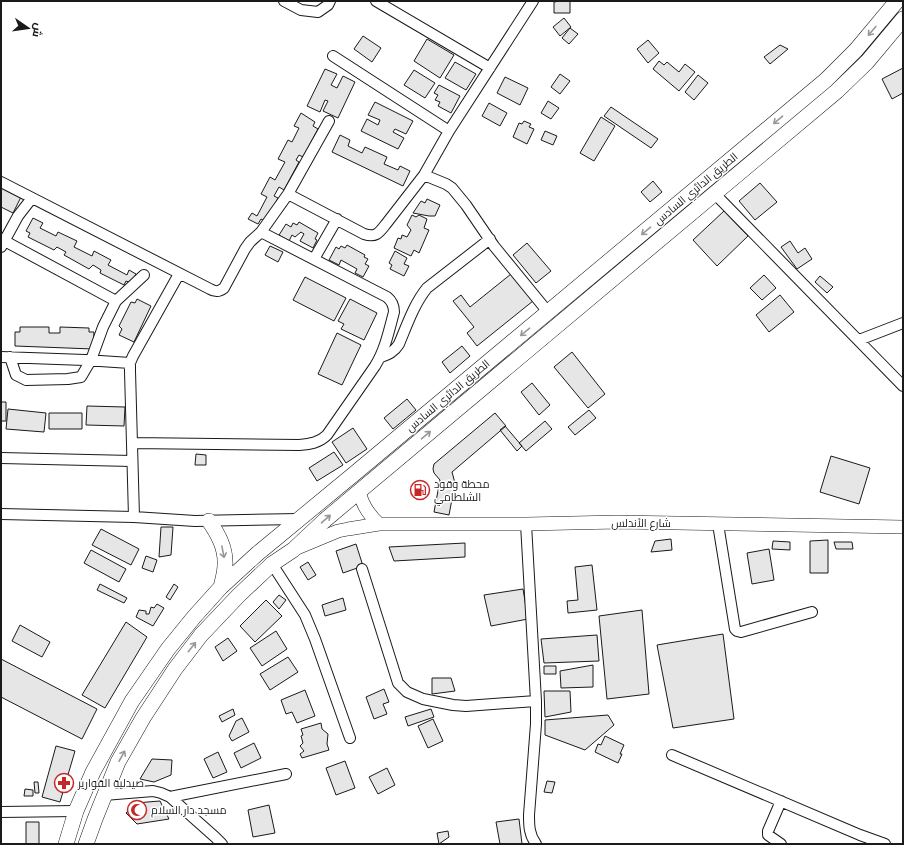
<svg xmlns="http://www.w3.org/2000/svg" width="904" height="845" viewBox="0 0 904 845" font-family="Raleway,Cairo,sans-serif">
	<rect width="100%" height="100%" fill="#fff"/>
	<!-- building -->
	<path fill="#e6e6e6" stroke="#1a1a1a" d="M560,1H570V13H554V2Z
		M564,18L571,27L560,36L553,27Z
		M570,28L578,34L569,44L562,38Z
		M363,36L381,48L372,62L354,49Z
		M427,39L454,55L440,78L414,61Z
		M648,40L659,53L648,63L637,49Z
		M780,45L788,49L770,64L764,57Z
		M659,61L664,65L667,62L679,72L685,64L695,72L679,91L653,69Z
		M455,62L476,74L466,90L445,78Z
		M903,68V93L892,99L882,79Z
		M325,69L337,74L331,85L337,88L343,76L355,82L338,118L323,111L328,101L325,100L320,112L307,106Z
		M414,70L435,83L425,98L404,85Z
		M560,74L570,81L560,94L551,87Z
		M698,75L708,83L694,100L685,92Z
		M505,77L528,88L520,105L497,93Z
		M439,85L460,96L451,113L438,106L440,102L435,100L438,95L434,93Z
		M548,101L559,108L551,119L541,113Z
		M375,102L413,121L406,134L395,129L393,132L404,138L398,149L361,131L367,119L378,125L380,120L368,115Z
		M489,103L507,113L500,126L482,116Z
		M611,107L658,139L651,148L604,116Z
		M301,113L315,122L313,126L318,129L303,157L299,155L296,160L299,162L284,190L279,187L274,196L278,198L266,222L261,219L258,224L248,219L252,213L257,216L267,197L261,194L270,177L275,180L285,162L278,159L288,140L292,142L299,128L294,126Z
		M601,117L615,126L594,161L580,153Z
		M524,121L531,124L529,127L534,129L527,144L513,137L519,123L522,124Z
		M545,131L557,136L553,145L541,140Z
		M340,135L350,140L348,146L362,153L365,147L387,157L384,164L398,170L400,166L410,171L403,186L332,152Z
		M653,181L662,192L650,202L641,192Z
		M760,183L777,202L755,220L739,201Z
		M1,187L21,197L13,213L1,207Z
		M427,199L440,205L435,216H429L413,213L421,201L425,203Z
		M724,211L748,236L717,266L693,240Z
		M412,215L416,217L419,215L427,219L424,228L429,230L419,253L414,250L411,256L394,248L398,238L401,239L402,235L407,237L411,230L407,225Z
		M33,218L43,223L40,228L56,236L58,232L77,241L74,247L92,256L94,251L111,260L108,265L127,275L129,270L136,274L131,283L126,281L124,285L100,273L101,270L93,265L89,269L64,255L66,252L57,247L54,250L28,237L30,233L26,231Z
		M299,222L318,233L315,239L317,240L313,248L300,241L304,234L301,232L295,237L292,235L289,241L279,235L286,224L291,227L293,223L297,225Z
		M790,241L798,253L805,248L812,259L797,269L781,247Z
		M527,243L551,271L536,283L513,255Z
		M347,245L365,255L364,257L368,259L365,264L369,266L363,277L355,273L357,269L341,260L339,265L329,260L336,247L339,249L341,246L345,248Z
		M270,246L283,252L278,262L265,255Z
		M395,251L407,258L404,264L409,266L404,276L390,269L392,265L389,263Z
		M511,274L533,301L477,346L467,333L474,327L453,301L461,295L470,307Z
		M764,275L776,288L762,300L750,288Z
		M820,276L833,287L827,293L815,282Z
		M305,277L346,298L334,321L293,300Z
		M780,295L794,312L769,332L756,315Z
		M137,299L151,306L134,342L119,335L122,329L119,326L131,302L135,303Z
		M350,299L377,313L364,340L341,329L344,324L338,321Z
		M20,327H49V333H60V327L89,328V332H94L93,349L15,346V332H20Z
		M337,333L361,345L342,385L318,374Z
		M462,346L470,356L450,373L442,362Z
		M572,352L605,394L588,408L554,367Z
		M532,383L550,405L539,415L521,392Z
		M407,399L416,410L393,429L384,418Z
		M1,402H6V421H1Z
		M87,406L125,407L124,426L86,425Z
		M8,409L46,413L44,432L6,429Z
		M589,410L596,418L575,435L568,427Z
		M49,413H82V429H49Z
		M495,413L506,426L452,472L455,483L449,515L434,512L440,480L434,473L433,469L434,464Z
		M545,421L552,429L526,451L519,443Z
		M505,426L522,446L517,451L500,430Z
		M353,428L367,449L346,463L332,442Z
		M334,452L343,465L317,481L309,468Z
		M196,454L206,455V465H195Z
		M831,456L870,468L859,504L820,492Z
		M161,527H173L171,555L159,557Z
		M101,529L139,549L131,565L92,545Z
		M671,539L672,550L651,552L655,541Z
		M828,540V573H810V541Z
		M773,541L790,542V550L772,549Z
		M834,542H852L853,549H836Z
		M465,543V557L394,561L389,547Z
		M356,544L363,566L343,573L336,551Z
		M769,549L774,580L752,584L747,553Z
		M91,550L126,569L119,582L84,563Z
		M146,556L157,560L153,572L142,568Z
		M308,562L316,575L308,580L300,567Z
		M592,565L597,610L568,613L567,601L578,600L575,567Z
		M100,584L127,598L124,603L97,590Z
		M174,584L178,587L170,600L166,597Z
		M523,589L528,619L491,626L484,595Z
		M279,595L286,600L279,609L273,602Z
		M343,598L346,610L325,616L322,605Z
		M266,600L282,616L255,642L240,626Z
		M157,604L164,608L153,626L136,617L139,610L146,611V614H149L151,607L154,608Z
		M642,610L649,694L607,699L599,616Z
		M126,622L147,637L105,708L82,695Z
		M20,625L50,642L42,657L12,641Z
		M276,631L287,649L262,666L250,648Z
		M723,634L734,719L673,728L657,645Z
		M597,635L599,661L544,663L541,639Z
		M228,638L237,651L223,661L215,647Z
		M288,657L298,672L270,690L260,674Z
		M1,659L97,709L82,739L1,697Z
		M593,665V687L561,688L560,671Z
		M544,666H556V674H544Z
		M432,678H451L455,691L432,694Z
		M384,689L389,702L383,704L387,714L374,719L366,697Z
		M305,690L315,716L297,723L292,712L286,714L281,700Z
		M544,691H570L571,712L545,717Z
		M233,709L235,715L222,722L219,716Z
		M431,709L434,717L408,726L405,717Z
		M608,715L614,725L585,750L545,735V720Z
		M242,718L249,732L232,741L229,736L236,721Z
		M433,719L443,741L428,748L418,726Z
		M321,723L322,729L328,734L327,744L329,750L302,758L300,754L304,751L300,746L303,743L301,736L303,735L301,729Z
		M605,736L624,745L620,754H622L618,763L595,752L598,744L601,745Z
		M254,743L261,758L241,768L234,753Z
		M56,746L75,751L60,802L42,797Z
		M218,752L227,772L213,778L204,759Z
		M152,759L172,760L171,775L154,782L140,779Z
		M345,761L355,788L336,795L326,768Z
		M387,768L395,785L378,794L369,777Z
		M547,781L555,782L552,793L544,792Z
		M34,782H38L39,793H35Z
		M25,789L33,790V796H24Z
		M160,801L169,819L137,824L126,813L135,803Z
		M269,805L275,833L253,837L248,810Z
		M519,819L522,844H500L496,822Z
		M26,822H39V844H26Z
		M448,831L449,837L439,844L437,833Z"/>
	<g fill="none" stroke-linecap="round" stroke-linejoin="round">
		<!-- minor casing -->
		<g stroke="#1a1a1a" stroke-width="12">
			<path id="minor" d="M284,1L301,10L318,12L328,5L330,1
				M376,1L490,68
				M333,56L449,131
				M424,175L446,184L452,188L466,205L494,246L548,312
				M1,182L210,289C215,292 219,292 224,288L245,249L250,242L261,232L288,194L329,121
				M288,194L364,234C376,238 379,233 386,224L424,175L449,131L533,1
				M715,194L903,386
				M1,239L116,301
				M1,247L18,216L32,198
				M314,259L337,219
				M859,340L903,323
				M1,357L85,360L130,363
				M10,357L16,375L26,380L68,379L81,377L91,360L103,327L116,301L144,275
				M381,357C389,354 394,352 399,344C407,325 414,304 427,288L490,239
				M132,443L299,445C310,444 319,443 327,435L375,366C385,350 389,331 394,312C394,305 392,301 387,297L261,232
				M1,458L132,461
				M1,514L134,517L195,521L299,519
				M134,517L130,371V363L133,356L179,274
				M526,524L536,701V724L529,815C529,825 529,835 536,844
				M718,524L735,629L737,631L741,632L812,612
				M272,564L305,615L315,639L350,738
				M362,569L398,683L407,692L423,699L453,705L466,706L536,701
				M672,755L860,835L885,844
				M104,795L153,791L161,793L170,797L215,837L222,844
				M170,797L286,774
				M781,801L768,831V835L781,844
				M1,812L76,811"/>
		</g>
		<!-- major casing -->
		<g stroke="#1a1a1a" stroke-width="14">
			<path id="major" d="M359,491C362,505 369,515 379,524
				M297,548L338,531L348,529L379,524H526L618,522L903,527"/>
		</g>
		<!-- highway casing -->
		<g stroke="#1a1a1a" stroke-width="16">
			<path id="highway" d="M209,521C218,534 226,548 225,565C225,572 223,579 221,587
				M66,844L76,811L93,772L132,701L168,649L194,617L221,587L257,554L354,474L826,80L856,50L897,1
				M86,844L95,819L118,762L143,718L175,669L201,635L239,595L272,564L293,550L325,520L837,91L867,62L903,19"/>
		</g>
		<!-- minor -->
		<use href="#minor" stroke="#fff" stroke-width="10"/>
		<!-- major -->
		<use href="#major" stroke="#fff" stroke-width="13"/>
		<!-- highway -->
		<use href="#highway" stroke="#fff" stroke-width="15"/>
	</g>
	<!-- one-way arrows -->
	<defs><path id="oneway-shaft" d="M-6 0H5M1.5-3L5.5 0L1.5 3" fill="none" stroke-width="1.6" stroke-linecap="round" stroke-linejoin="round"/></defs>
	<g stroke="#989898">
		<use href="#oneway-shaft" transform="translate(872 31) rotate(130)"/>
		<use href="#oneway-shaft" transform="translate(778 120) rotate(140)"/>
		<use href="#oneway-shaft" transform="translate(646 231) rotate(140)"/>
		<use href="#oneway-shaft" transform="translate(525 332) rotate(140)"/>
		<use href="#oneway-shaft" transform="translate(426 435) rotate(-40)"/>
		<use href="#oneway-shaft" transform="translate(326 519) rotate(-41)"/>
		<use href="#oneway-shaft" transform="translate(223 552) rotate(79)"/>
		<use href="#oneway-shaft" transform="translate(192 647) rotate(-52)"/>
		<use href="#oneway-shaft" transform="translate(122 756) rotate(-61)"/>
	</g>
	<!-- icons -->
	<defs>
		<g id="fuel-ring" transform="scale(1)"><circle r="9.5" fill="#fff" stroke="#c62828" stroke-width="1.5"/><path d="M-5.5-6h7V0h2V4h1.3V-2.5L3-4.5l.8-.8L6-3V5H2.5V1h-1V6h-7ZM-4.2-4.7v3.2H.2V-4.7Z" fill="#c62828"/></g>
		<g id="pharmacy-ring" transform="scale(1)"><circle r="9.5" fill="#fff" stroke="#c62828" stroke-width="1.5"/><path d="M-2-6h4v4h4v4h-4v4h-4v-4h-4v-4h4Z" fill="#c62828"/></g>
		<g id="mosque-ring" transform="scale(1)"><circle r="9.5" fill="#fff" stroke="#c62828" stroke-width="1.5"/><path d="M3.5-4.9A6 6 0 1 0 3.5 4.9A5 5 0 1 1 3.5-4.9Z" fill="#c62828"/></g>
	</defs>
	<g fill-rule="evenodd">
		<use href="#fuel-ring" x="420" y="490"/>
		<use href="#pharmacy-ring" x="64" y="783"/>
		<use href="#mosque-ring" x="137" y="810"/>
	</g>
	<g text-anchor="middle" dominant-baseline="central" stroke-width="3" stroke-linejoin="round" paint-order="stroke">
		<!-- street labels -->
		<g font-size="11" fill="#1a1a1a" stroke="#fff">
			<text transform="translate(696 189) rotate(-40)">الطريق الدائري السادس</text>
			<text transform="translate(448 396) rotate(-40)">الطريق الدائري السادس</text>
			<text x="641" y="523">شارع الأندلس</text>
		</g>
		<!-- poi labels -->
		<g font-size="11" fill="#1a1a1a" stroke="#fff" text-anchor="start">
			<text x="434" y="484">محطة وقود<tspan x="434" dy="13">الشلطامي</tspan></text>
			<text x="78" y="783">صيدلية القوارير</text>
			<text x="151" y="810">مسجد دار السلام</text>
		</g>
	</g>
	<!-- border -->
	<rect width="904" height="845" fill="none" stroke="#1a1a1a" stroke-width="4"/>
	<!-- north arrow -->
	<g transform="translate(28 28) rotate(103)" stroke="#ffffff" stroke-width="3" paint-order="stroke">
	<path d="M0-3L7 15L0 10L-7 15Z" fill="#1a1a1a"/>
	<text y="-6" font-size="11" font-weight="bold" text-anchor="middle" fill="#1a1a1a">ش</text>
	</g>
</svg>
